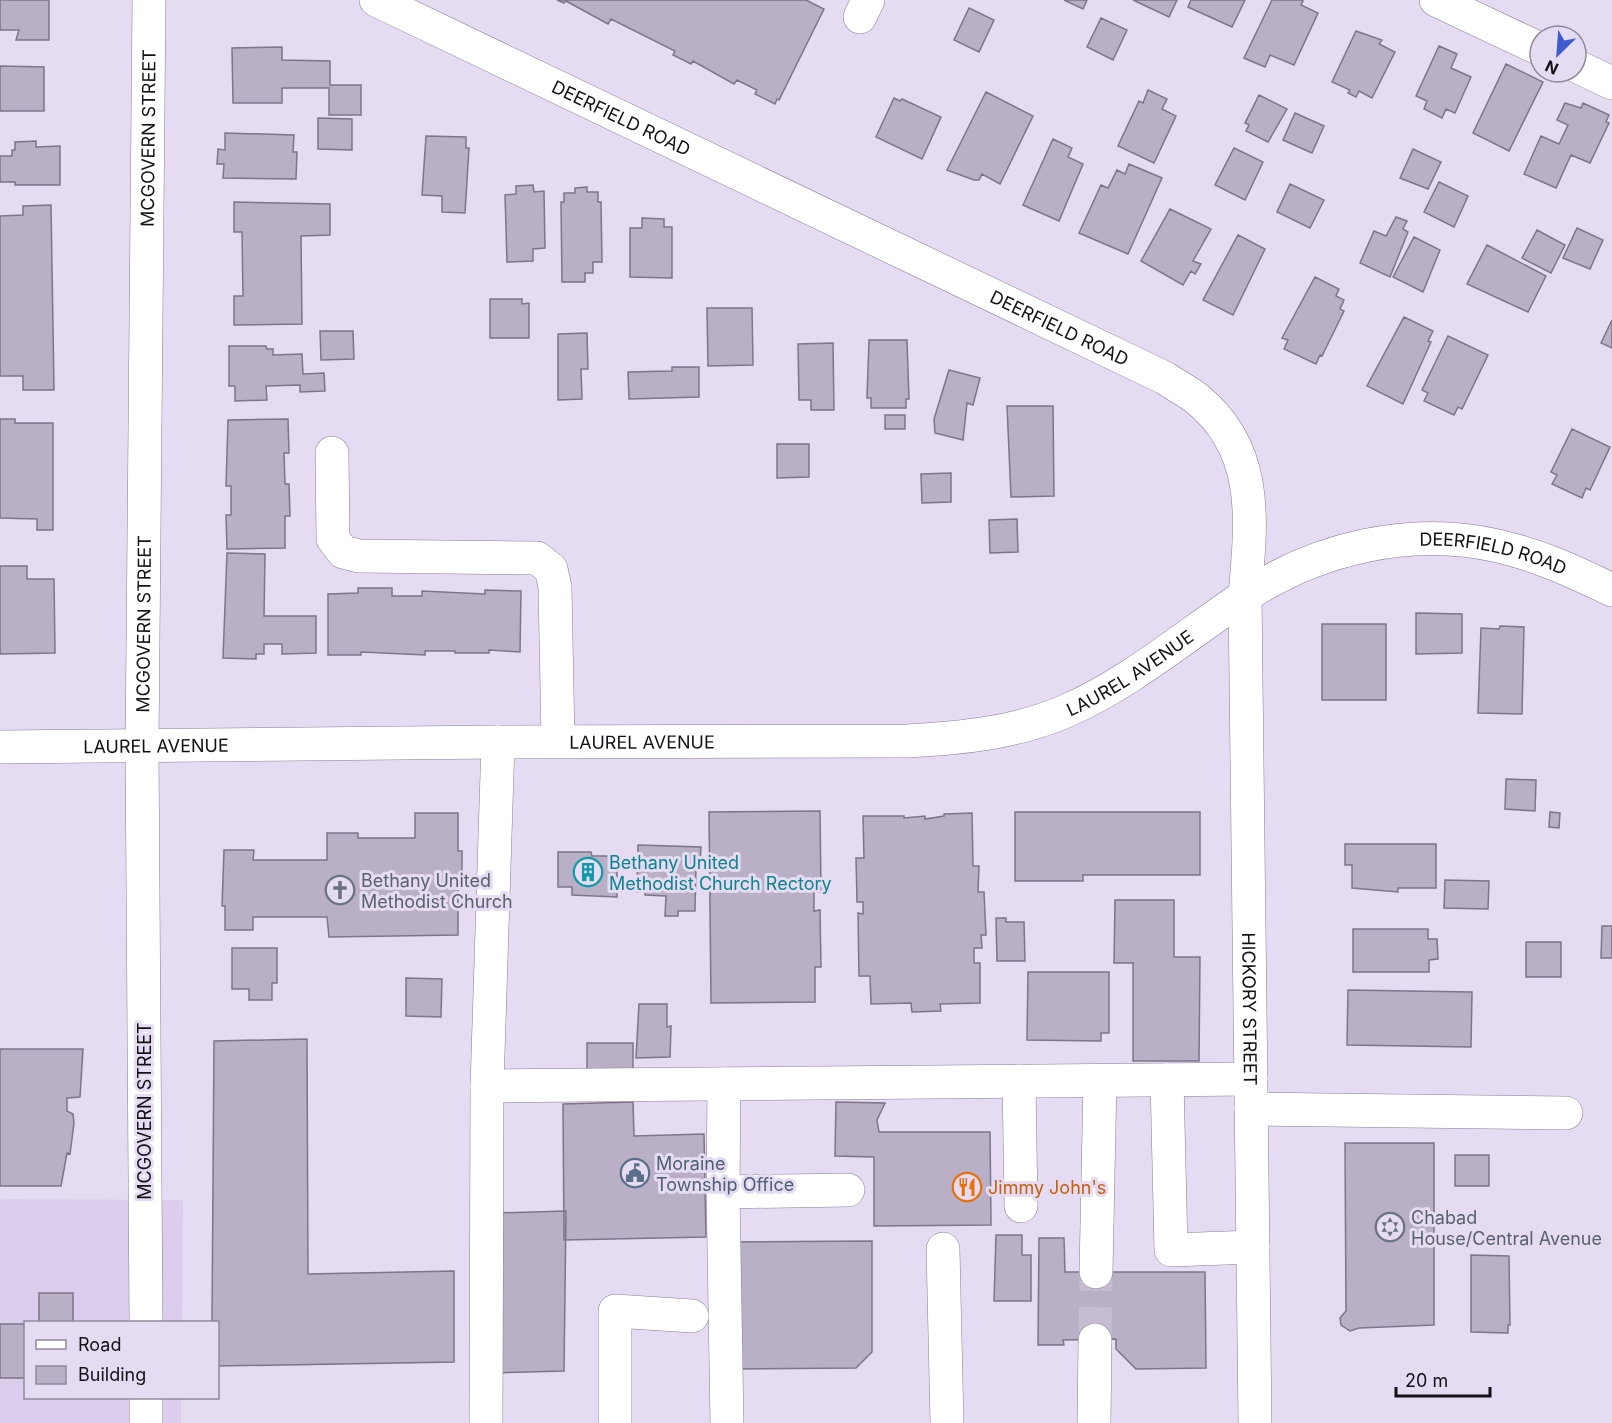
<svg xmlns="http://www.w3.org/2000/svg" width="1612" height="1423" viewBox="0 0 1612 1423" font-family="Inter,sans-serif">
	<rect width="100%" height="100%" fill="#e5dbf3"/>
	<!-- built -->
	<path fill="#dbceec" d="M0,1199L183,1200L182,1322H26V1398H181V1423H0Z"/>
	<!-- building -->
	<path fill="#b9afc6" stroke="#7e758a" stroke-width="1.5" d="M0,0H49V40H16L19,30H0Z
		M557,0H806L824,9L779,100L777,99L775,104L755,94L757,90L737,80L734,84L693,61L691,64L673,55L675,51L611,19L608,24L566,1L564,3Z
		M1064,0H1087L1083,9Z
		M1133,0H1177L1169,17Z
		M1191,0H1245L1232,27L1188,7Z
		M1272,0H1301L1303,1L1301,5L1318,13L1294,65L1270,55L1265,67L1244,58Z
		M969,8L994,20L979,52L954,40Z
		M1101,18L1127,30L1113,60L1087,47Z
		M1356,31L1382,40L1379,44L1395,52L1372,98L1359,91L1356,97L1348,93L1350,90L1332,82Z
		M1439,46L1457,54L1451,68L1471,77L1455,113L1446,109L1442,118L1424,109L1427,101L1416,96Z
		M282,47V60L330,61V85H361V115H329V88H282V103H233L232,48Z
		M1506,64L1543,82L1509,151L1473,133Z
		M0,66L44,67V111H0Z
		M1148,90L1167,99L1162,109L1176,116L1154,163L1118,146L1139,101L1143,103Z
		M986,92L1033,116L1000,184L982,174L979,180H974L947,170Z
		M1259,95L1287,109L1268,142L1246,131L1249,125L1245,123Z
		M894,98L900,101L902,99L941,117L922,159L876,137Z
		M1565,103L1581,108L1583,103L1609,115L1606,122L1609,123L1590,163L1571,155L1556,188L1524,174L1541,136L1559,144L1568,125L1557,120Z
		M1295,113L1324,126L1312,153L1283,140Z
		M318,118L352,119V150L318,149Z
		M225,133L294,135L293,152H297L296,179L223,178L224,164H217L218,149L225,150Z
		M426,136L466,137V148H469L465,213L442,212V196L422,195Z
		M1053,139L1072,148L1068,157L1083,164L1059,221L1023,205Z
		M36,141V147L60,146V185H15V182H0V156H12V150H15V142Z
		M1234,148L1263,162L1245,200L1215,185Z
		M1413,149L1441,162L1428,189L1400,178Z
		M1129,164L1162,178L1128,254L1079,233L1101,185L1108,188L1117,170L1125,174Z
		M1439,182L1468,196L1454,227L1424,212Z
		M1290,184L1324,200L1310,228L1277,212Z
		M533,185L534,192L544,191L545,248L533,249V261L507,262L505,195L516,194V186Z
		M587,187V192H598V202H601L602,262H593V273H585V282H562L561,202H564V193H575V188Z
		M234,202L330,204V235L301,236L302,324L234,325V296H243L242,232H234Z
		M51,205L54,390H23V376H0V216L23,215V206Z
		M1170,209L1211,229L1193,261L1201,264L1195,274L1191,271L1183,285L1141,261Z
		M1396,217L1407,221L1403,229L1408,232L1390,277L1360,263L1374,231L1386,236Z
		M642,218L664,219V227H672V278L630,277V228H642Z
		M1577,228L1603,240L1590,269L1563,258Z
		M1537,230L1565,245L1551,273L1522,258Z
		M1238,235L1265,249L1233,315L1203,300Z
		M1414,237L1440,250L1423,292L1393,277Z
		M1487,245L1546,276L1528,312L1467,284Z
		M1315,277L1339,289L1336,296L1344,300L1340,309L1344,311L1322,356L1320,355L1316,364L1284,349L1288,340L1282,338Z
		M490,299H522V304L529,303V338H490Z
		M707,308H752L753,365L708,366Z
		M1404,317L1433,331L1428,341L1431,342L1403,404L1367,386Z
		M1612,320V348L1601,343Z
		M320,331H353L354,359L321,360Z
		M587,333L588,369H581L582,399L558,400V334Z
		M1448,336L1488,355L1462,409L1458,407L1454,415L1424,401L1428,393L1422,390Z
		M869,340H907L909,399H906V408H871V398H867Z
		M833,343L834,410H811V400H799L798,344Z
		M229,346H266L267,349H273V355L302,354L303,374L324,373L325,391L300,392V385L266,386L267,400L235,401V386H229Z
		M672,367H699V397L629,399L628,372L672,371Z
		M949,370L980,378L973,405L967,403L963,440L935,433L934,419Z
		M1007,406H1053L1054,496L1011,497Z
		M885,415H905V429H885Z
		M0,419H15V423H53V530H37V519L0,518Z
		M288,419L289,453H284L285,484H289L290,516H285V548L227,549L226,515H231V486H226L228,420Z
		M1572,429L1610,447L1590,490L1586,488L1582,498L1552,484L1557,475L1551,472Z
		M777,444H809V477L777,478Z
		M951,473V502L922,503L921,474Z
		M1017,519L1018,552L990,553L989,520Z
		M227,553L265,554L264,616H316V653L282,654V644H264V654H256V659L223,658Z
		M0,566H27V579H54L55,653L0,654Z
		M358,588H392V596H422V591L485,594V590L521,591L520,652L489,650V653H455V651H425V655L361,652V655H328V594L358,593Z
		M1416,613L1462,614V653L1416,654Z
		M1322,624H1386V700H1322Z
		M1500,626L1524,627L1522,714L1478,713L1481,628L1499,629Z
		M1506,779L1536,780L1535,811L1505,809Z
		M820,811L821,892H814V911L820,910L821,967H815V1002L711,1003L709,812Z
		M1015,812H1200V875H1083V881H1015Z
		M1550,812L1560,813L1559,828L1549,827Z
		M415,813H458V851H462V875H458V935L329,937L327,917H253V930H225V906H222L224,850H254L253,860H327V833H358V838H415Z
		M972,813L973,866H979L978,892H984L986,935H981L982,948H974V963H980V1003L940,1004L941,1011L912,1012L911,1003L871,1004L870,976H859L858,913L863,914V902H857L856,858H864L863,816H904V818L925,816V819L944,816V814Z
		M1345,844H1436V888H1398V892L1352,888V865H1345Z
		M638,845L701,847L700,865H696L695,911H678V916H665L666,896L645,895V892H637Z
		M558,852H591L592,856H617V897L572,895V887H558Z
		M1445,880L1489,881L1488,909L1444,908Z
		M1115,900H1174V957H1200L1199,1061H1133V963H1114Z
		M996,918H1006V922H1024L1025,961H997Z
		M1602,926H1612V958H1601Z
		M1353,929H1428V939H1437L1438,959L1429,960V972H1353Z
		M1526,942H1561V977H1526Z
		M232,948H277V983H272V1000H249V989H232Z
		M1028,972H1109V1033H1101V1041L1027,1040Z
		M406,978L442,979L441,1017L406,1016Z
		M1348,990L1472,992L1471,1047L1347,1045Z
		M639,1004H667V1027L671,1026L670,1057L636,1058Z
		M307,1039L308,1274L454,1271V1362L218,1366V1322H212L214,1041Z
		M587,1043H633V1074H587Z
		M0,1049H83L80,1097L67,1098V1111L73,1114L74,1123L70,1154L67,1153L61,1186H0Z
		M633,1102L634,1136L704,1134L706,1237L564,1240L563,1104Z
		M836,1102L885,1103L877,1120L879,1132H990L991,1225L874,1226V1157L835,1156Z
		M1345,1143H1434V1325L1359,1328L1350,1331L1341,1325L1340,1318L1346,1311Z
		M1455,1155H1489V1186H1455Z
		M566,1211L564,1371L494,1373L495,1213Z
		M996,1235H1022V1255H1031V1301H994Z
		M1039,1238H1064L1065,1272H1205L1206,1368L1136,1369L1116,1349V1339L1063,1340L1064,1345H1038Z
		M872,1241V1352L856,1368L734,1369L733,1242Z
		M1471,1255L1509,1256L1510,1325H1508V1333L1471,1332Z
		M39,1293H73V1322H39Z
		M0,1324H26V1378H0Z"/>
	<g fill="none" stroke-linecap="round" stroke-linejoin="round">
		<!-- minor-tunnel -->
		<path stroke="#c6bdd2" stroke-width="33" stroke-dasharray="33 16" stroke-linecap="butt" d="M1095,1340L1096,1272"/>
		<!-- minor casing -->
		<g stroke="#877d93" stroke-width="34">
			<g id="minor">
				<path id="s1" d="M376,0L1165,378C1175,385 1187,391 1196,398C1261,450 1251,523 1245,596L1255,1423"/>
				<path d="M1436,0L1540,49"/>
				<path d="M860,17L868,0"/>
				<path d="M1576,66L1612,83"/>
				<path d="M332,453L333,539L343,552L359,556L537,558L551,569L555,587L558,741"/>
				<path id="s2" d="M0,747L498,742L907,741C962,738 1015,733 1066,711C1130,683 1185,636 1242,598C1316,548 1410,526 1498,546C1538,555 1575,572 1612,590"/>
				<path d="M1167,1080L1171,1250L1253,1247"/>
				<path d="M1019,1081L1021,1206"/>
				<path d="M724,1084L723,1192L848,1190"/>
				<path d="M487,1086L1251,1079"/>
				<path d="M1251,1109L1566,1113"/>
				<path d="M723,1192L727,1423"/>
				<path d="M943,1249L947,1423"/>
				<path d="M1096,1272L1100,1081"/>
				<path id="s3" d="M146,1322L142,747L149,0"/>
				<path d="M146,1398V1423"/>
				<path d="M486,1423L487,1086L498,742"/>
				<path d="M615,1423V1311L692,1316"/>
				<path d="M1094,1423L1095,1340"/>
			</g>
		</g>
		<!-- minor -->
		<use href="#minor" stroke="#fff" stroke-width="33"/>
	</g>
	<!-- icons -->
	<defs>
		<g id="building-ring" transform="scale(1.5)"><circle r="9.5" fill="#e5dbf3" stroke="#0f9aa8" stroke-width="1.5"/><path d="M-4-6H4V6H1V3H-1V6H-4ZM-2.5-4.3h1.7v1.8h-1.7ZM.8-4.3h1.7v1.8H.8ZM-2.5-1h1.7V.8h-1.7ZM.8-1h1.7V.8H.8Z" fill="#0f9aa8"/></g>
		<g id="church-ring" transform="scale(1.5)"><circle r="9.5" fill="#e5dbf3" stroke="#6b7280" stroke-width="1.5"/><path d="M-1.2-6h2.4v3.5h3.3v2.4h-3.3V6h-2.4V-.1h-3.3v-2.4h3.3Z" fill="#6b7280"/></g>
		<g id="civic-ring" transform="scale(1.5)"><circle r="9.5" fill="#e5dbf3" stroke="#5c6f8a" stroke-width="1.5"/><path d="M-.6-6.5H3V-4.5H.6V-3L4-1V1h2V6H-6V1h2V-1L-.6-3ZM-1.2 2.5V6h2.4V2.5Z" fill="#5c6f8a"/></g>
		<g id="restaurant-ring" transform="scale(1.5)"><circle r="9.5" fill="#e5dbf3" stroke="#e8710a" stroke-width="1.5"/><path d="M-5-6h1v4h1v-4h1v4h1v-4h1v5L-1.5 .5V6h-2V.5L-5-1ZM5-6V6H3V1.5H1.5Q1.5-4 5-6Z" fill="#e8710a"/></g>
		<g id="synagogue-ring" transform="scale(1.5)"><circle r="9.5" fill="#e5dbf3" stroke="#6b7280" stroke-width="1.5"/><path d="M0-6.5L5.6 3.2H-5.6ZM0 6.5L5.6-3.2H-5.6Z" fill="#6b7280"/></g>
	</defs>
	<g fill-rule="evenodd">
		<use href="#building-ring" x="588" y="872"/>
		<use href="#church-ring" x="340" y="890"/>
		<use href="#civic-ring" x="635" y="1173"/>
		<use href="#restaurant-ring" x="967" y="1187"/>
		<use href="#synagogue-ring" x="1390" y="1227"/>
	</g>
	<g text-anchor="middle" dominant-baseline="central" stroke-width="6" stroke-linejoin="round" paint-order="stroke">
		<!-- street labels -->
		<g font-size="18" fill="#141018" stroke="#e5dbf3">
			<text stroke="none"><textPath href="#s1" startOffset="272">DEERFIELD ROAD</textPath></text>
			<text stroke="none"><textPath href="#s3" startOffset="1184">MCGOVERN STREET</textPath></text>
			<text stroke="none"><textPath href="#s1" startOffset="758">DEERFIELD ROAD</textPath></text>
			<text stroke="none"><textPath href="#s2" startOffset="1544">DEERFIELD ROAD</textPath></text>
			<text stroke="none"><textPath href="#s3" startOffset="698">MCGOVERN STREET</textPath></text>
			<text stroke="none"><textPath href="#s2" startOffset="1144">LAUREL AVENUE</textPath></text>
			<text stroke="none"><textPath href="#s2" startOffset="642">LAUREL AVENUE</textPath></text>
			<text stroke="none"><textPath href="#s2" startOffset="156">LAUREL AVENUE</textPath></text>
			<text stroke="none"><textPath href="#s1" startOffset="1539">HICKORY STREET</textPath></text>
			<text transform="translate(144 1111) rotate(-90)">MCGOVERN STREET</text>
		</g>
		<!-- culture labels -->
		<g font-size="18" fill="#0d838f" stroke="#e5dbf3" text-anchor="start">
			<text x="609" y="862">Bethany United<tspan x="609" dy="21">Methodist Church Rectory</tspan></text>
		</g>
		<!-- worship labels -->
		<g font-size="18" fill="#5b616d" stroke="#e5dbf3" text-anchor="start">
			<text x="361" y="880">Bethany United<tspan x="361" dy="21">Methodist Church</tspan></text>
			<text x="1411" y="1217">Chabad<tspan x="1411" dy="21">House/Central Avenue</tspan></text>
		</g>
		<!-- service labels -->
		<g font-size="18" fill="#4e5e75" stroke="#e5dbf3" text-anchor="start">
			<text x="656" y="1163">Moraine<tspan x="656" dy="21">Township Office</tspan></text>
		</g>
		<!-- food labels -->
		<g font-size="18" fill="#c56008" stroke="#e5dbf3" text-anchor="start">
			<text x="988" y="1187">Jimmy John's</text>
		</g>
	</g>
	<!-- legend -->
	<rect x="24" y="1321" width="195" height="78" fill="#e5dbf3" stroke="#918a9b" stroke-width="1.5"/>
	<rect x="36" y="1340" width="30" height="9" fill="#ffffff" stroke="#918a9b" stroke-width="1.5"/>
	<text x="78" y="1351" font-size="18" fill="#141018">Road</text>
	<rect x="36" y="1366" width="30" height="18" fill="#b9afc6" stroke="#918a9b" stroke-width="1.5"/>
	<text x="78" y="1381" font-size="18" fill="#141018">Building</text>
	<!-- north arrow -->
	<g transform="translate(1558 54) rotate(205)"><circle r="28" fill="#e5dbf3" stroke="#918a9b" stroke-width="1.5"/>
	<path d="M0-4.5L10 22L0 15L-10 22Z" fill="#3f5ccf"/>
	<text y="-9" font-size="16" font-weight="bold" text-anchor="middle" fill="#141018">N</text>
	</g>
	<!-- scale -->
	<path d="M1396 1387v9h94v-9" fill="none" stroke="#141018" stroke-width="3"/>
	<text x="1405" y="1387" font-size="18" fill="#141018" stroke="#e5dbf3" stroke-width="4.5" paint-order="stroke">20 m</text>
</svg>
